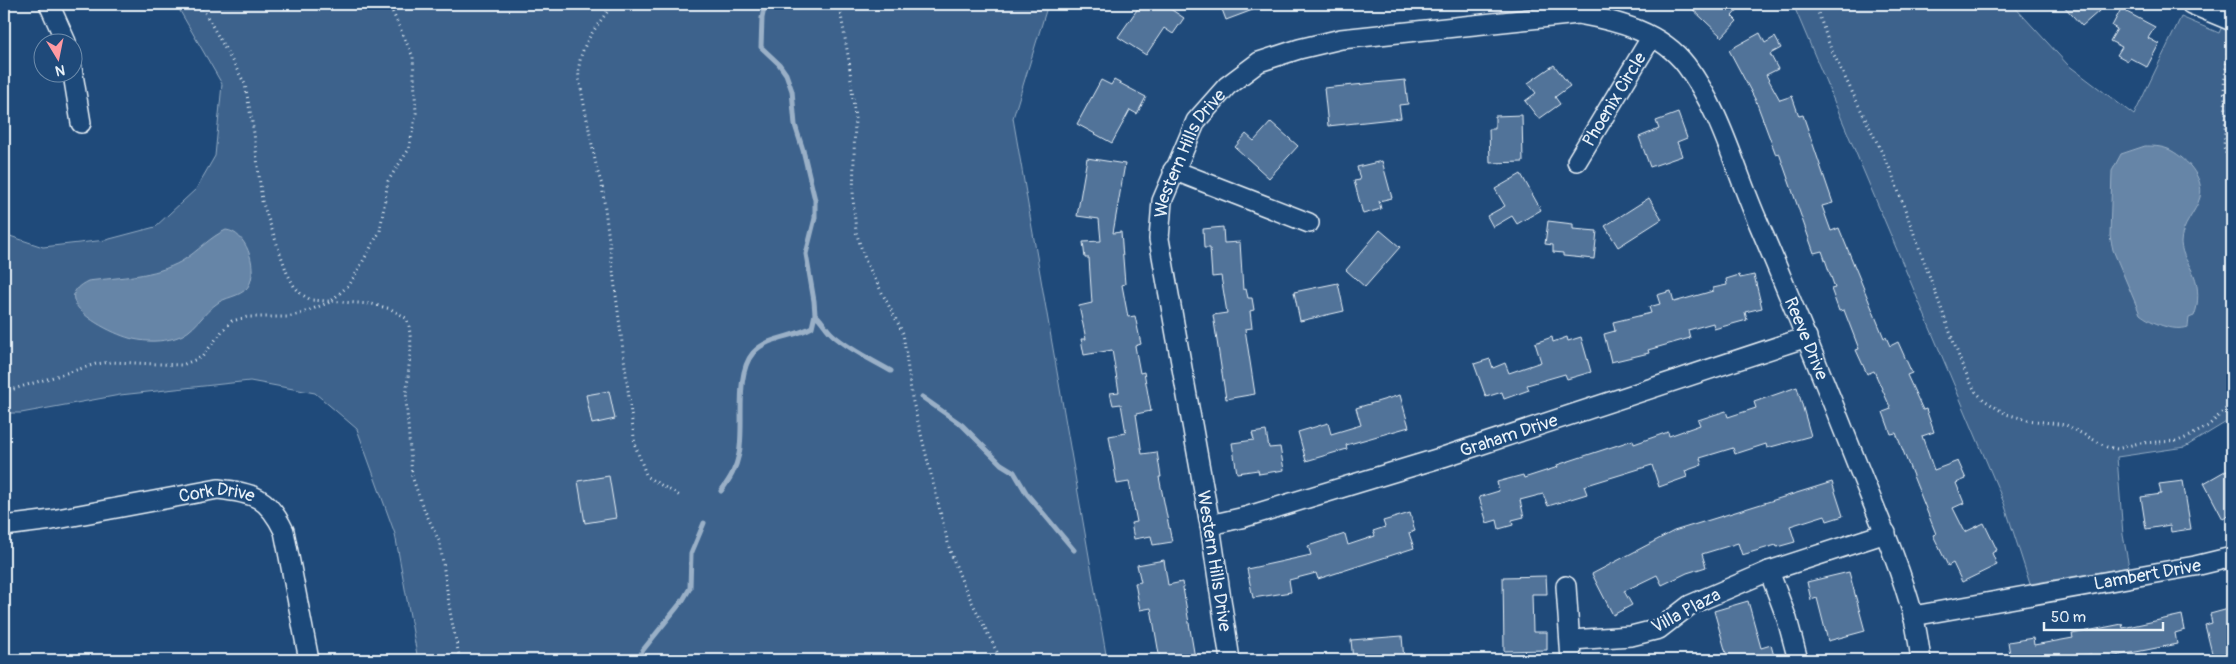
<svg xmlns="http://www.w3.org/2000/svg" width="2236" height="664" viewBox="0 0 2236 664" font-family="Pangolin,sans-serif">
	<rect width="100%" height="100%" fill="#1f4a7a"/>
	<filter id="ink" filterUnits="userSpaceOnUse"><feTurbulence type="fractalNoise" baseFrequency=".02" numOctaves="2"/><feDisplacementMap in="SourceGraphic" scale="10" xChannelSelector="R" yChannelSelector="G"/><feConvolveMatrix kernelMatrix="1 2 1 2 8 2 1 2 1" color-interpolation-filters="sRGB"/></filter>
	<g filter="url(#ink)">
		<!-- green -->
		<path fill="#3c628c" stroke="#92aac2" d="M176,4H1048L1013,118L1107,660H418L395,534L357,429L315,393L250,381L120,395L21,413H4V234L43,247L106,240L155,227L196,189L215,156L222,84Z
			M1793,4H2012L2068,65L2134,115L2181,17L2219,33L2232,4V415L2228,421L2185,447L2117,457L2123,535L2129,567L2030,584L2004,503Z"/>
		<!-- water -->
		<path fill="#6685a7" stroke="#9ab0c7" d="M2145,146C2152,146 2160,146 2168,149C2184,156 2205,177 2200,197C2196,213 2181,225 2181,243C2182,256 2189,263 2194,275C2199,287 2199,304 2194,316L2189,318L2188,327C2174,332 2151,323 2140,314L2113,250L2110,236L2112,171L2121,154Z
			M226,230C246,232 257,265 250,283C245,296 229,296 219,302C202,313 195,333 175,338C161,342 147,342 133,339C113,335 44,301 88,281C120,277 154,277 182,261C197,252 211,236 226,230Z"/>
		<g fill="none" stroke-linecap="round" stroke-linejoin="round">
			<!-- stream -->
			<path stroke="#9ab0c7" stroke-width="5" d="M815,314C822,320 826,329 833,335C850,350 872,360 891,371
				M922,397L962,425L1001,464L1014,472L1027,494L1074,550
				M721,491C730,479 736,469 739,454C745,426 734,375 753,353C768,336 793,338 812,327L815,314L814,301L806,254L815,218V200L803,150L795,125L792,91L786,74L779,64L761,47L762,18L765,4
				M638,660L643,650L683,600L690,588L691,554L704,523"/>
		</g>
		<!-- building -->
		<path fill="#517399" stroke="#e8f1f8" d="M1141,4H1163L1184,18L1173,34L1164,28L1146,55L1118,37Z
			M1220,4H1266V5L1226,20Z
			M1687,4H1743L1732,16L1737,21L1722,37Z
			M2062,4H2107L2082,26Z
			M2121,9L2155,27L2148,38L2159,44L2147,67L2130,58L2128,61L2117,55L2122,47L2110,41L2117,29L2112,26Z
			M1760,33L1765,43L1775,37L1781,48L1770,54L1778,69L1766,75L1780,100L1792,96L1799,116L1803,115L1833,203L1822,206L1831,231L1839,228L1884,338L1886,337L1890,346L1898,342L1912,373L1907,375L1923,410L1926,409L1934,432L1922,436L1934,470L1958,461L1966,479L1956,483L1964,503L1953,508L1965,532L1984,523L1997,550L1992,553L1997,565L1962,582L1953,563L1948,566L1933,535L1936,534L1896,433L1891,434L1883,412L1891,409L1874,371L1867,374L1856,350L1859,349L1844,310L1839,311L1831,289L1835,288L1822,251L1814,253L1779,153L1776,155L1756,101L1729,50Z
			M1554,65L1570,86L1555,97L1560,104L1539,119L1525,101L1536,93L1528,83Z
			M1101,80L1111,85L1114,80L1146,97L1137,114L1130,110L1112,143L1077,124Z
			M1405,80L1408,104L1399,105L1401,118L1328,126L1324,88Z
			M1678,113L1687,138L1677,142L1682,156L1650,167L1639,137L1659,129L1656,121Z
			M1522,115L1523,162L1490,163L1489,129H1495V116Z
			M1271,122L1298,146L1269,178L1235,147L1246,134L1254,141Z
			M1087,158L1125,164L1113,233L1121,232L1125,284L1122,285L1128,317L1135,316L1141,344L1135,346L1140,373L1144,372L1151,411L1136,414L1142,454L1157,452L1161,477H1159L1172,542L1153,545L1151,536L1134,539L1131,523L1137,522L1129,482L1117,484L1109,436L1126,433L1121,404L1113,405L1110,393L1119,392L1112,350L1084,355L1081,339H1086L1079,306L1092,303L1089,258H1085L1083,242L1101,241L1099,219L1077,216Z
			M1382,161L1392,198L1379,201L1381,209L1363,214L1354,181L1360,180L1357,167Z
			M1521,174L1541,210L1517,224L1512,216L1493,227L1487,216L1505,206L1495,189Z
			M1649,198L1662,219L1618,247L1605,226Z
			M1548,221L1573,224V229L1597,231L1594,259L1563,256V253L1553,252V245L1545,244Z
			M1223,227L1224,243L1240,242L1243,290L1246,289L1248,298H1252L1254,310L1250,311L1252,328L1245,329L1255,394L1226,399L1213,315L1227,313L1221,276L1212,277L1210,248H1204L1203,229Z
			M1380,230L1400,247L1365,287L1346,270Z
			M1739,275L1740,278L1754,275L1762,308L1745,312L1747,320L1714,329L1713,323L1688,330L1690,338L1648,350L1649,353L1611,362L1604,334L1615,331L1613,322L1651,313L1649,307L1660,304L1657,295L1671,291L1674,302L1713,291V288L1727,285L1726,279Z
			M1338,283L1344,311L1300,321L1294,292Z
			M1552,337L1553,342L1567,337L1568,341L1581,337L1591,372L1567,379L1565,374L1527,385L1529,390L1504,399L1502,392L1486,397L1474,364L1490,359L1493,368L1505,363L1509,373L1541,362L1535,343Z
			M1797,387L1811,436L1767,448L1766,444L1735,454L1733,448L1700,458L1702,465L1685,471L1687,477L1659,487L1652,465L1584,486L1587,494L1548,506L1543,494L1520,500L1524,517L1512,520L1513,525L1499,529L1497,520L1487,523L1479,497L1499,491L1497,482L1523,475L1524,478L1558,467L1557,465L1633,440L1634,444L1668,432L1669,436L1700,425L1698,420L1726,411L1728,417L1756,408L1754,402Z
			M609,391L615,419L592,424L586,395Z
			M1400,395L1409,427L1346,445L1347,449L1306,461L1298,432L1328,423L1331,434L1361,425L1356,408Z
			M1266,431L1269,448L1280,447L1284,470L1259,474L1258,470L1237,473L1232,443L1254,440L1252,433Z
			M2232,467V514L2223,519L2204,483Z
			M609,476L616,518L585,523L578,481Z
			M2183,481L2191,529L2171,532L2170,525L2146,529L2141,497L2161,494L2159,484Z
			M1832,482L1843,516L1827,521L1825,515L1790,526L1795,542L1777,547L1776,545L1742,555L1738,543L1702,554L1706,567L1687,573L1662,585L1657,575L1624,591L1632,605L1613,615L1592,574L1674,531Z
			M1410,513L1415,531L1409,533L1414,548L1318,579L1316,573L1289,580L1291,592L1253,598L1247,569L1311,555L1308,546L1345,534L1348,545L1375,536L1373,531L1385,527L1383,521Z
			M1164,560L1168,585L1182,582L1195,658L1190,660H1160L1151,608L1140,610L1135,583L1141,582L1137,565Z
			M1849,572L1865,631L1828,641L1817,598L1811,600L1807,582Z
			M1546,576L1547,594H1532L1533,632H1547V650L1504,651L1503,577Z
			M1748,601L1761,648L1771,645L1775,660H1728L1714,611Z
			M2232,608V652L2213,657L2205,625L2212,623L2210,614Z
			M2182,615L2185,630L2175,633L2177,644L2095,660H2092L2091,654L2056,660H2011L2008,642L2033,638L2034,645L2073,638L2072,634L2122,624L2123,628Z
			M1402,636L1404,660H1353L1351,640Z"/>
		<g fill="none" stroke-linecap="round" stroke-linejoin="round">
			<!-- minor casing -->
			<g stroke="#e8f1f8" stroke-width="22">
				<g id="minor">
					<path d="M49,4L66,42"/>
					<path d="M2191,4L2232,21"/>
					<path d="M72,68L81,123"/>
					<path id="s1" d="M1577,161L1651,38"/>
					<path d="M1173,170L1309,223"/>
					<path id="s2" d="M1210,525L1245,517L1443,457L1807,337"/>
					<path id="s3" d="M4,526L52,520L218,489C254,493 268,497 284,531L309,660"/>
					<path d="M1769,571L1787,619L1798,660"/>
					<path d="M1566,586L1571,660"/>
					<path id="s4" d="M1913,616L2195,566L2232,557"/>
					<path d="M1571,640L1631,636L1659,629L1690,605L1769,571L1886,533"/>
					<path id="s5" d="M1230,660L1210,525L1159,239L1162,201L1196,121L1227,86L1259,62L1299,49L1341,39L1578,14C1617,21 1661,32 1686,65C1721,111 1735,170 1758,222C1792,302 1825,383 1857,464C1877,514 1899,563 1913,615C1917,630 1919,645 1921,660"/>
				</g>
			</g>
			<!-- path -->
			<path stroke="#e8f1f8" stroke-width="3" stroke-dasharray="1 4" stroke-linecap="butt" d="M200,4L245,84L254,133L262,201L287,273L294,286L301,294L311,300L372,304L391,309L406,318L409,325L411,344L406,399L412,476L422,505L440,543L451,617L460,660
				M613,4C596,28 576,48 579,79L597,170L602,185L635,445L647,477L680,496
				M839,4L849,61L855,118L853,198L856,232L866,262L903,333L912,398L950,551L963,584L1001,660
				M1815,4L1831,49L1891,171L1962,365L1975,391L1984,400L2006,414L2028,420L2066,425L2107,447L2117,449L2139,443L2178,441L2190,436L2208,426L2232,403
				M2228,48L2224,86L2226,113L2224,147L2232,172
				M4,392L96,364L111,362L182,365L202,357L223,330L232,321L247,317H287L300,314L330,302L350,284L380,231L388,181L409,149L416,113L413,57L389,4"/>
			<!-- minor -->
			<use href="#minor" stroke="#1f4a7a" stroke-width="19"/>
		</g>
	</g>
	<g text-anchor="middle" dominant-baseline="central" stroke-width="5" stroke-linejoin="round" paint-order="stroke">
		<!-- street labels -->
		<g font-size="18" fill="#e8f1f8" stroke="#1f4a7a">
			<text stroke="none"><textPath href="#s1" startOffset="72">Phoenix Circle</textPath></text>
			<text stroke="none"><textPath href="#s5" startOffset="520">Western Hills Drive</textPath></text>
			<text stroke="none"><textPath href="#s5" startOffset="1384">Reeve Drive</textPath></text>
			<text stroke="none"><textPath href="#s2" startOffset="312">Graham Drive</textPath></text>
			<text stroke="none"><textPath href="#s3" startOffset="216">Cork Drive</textPath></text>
			<text transform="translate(1214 561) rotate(81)">Western Hills Drive</text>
			<text stroke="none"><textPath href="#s4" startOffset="238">Lambert Drive</textPath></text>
			<text transform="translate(1686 611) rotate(-28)">Villa Plaza</text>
		</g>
	</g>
	<!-- margin -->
	<rect width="2236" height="664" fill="none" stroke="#1f4a7a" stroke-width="20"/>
	<rect x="10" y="10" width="2216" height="644" fill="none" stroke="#e8f1f8" stroke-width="2" filter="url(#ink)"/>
	<!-- north arrow -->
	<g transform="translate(58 58) rotate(170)"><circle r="24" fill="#1f4a7a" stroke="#6f8dac"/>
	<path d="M0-4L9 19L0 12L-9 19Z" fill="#ff9aa2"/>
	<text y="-8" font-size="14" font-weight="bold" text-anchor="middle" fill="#e8f1f8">N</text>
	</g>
	<!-- scale -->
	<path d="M2044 622v8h119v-8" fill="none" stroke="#e8f1f8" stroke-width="2.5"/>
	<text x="2051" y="622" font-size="15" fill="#e8f1f8" stroke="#1f4a7a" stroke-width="4" paint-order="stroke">50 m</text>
</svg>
